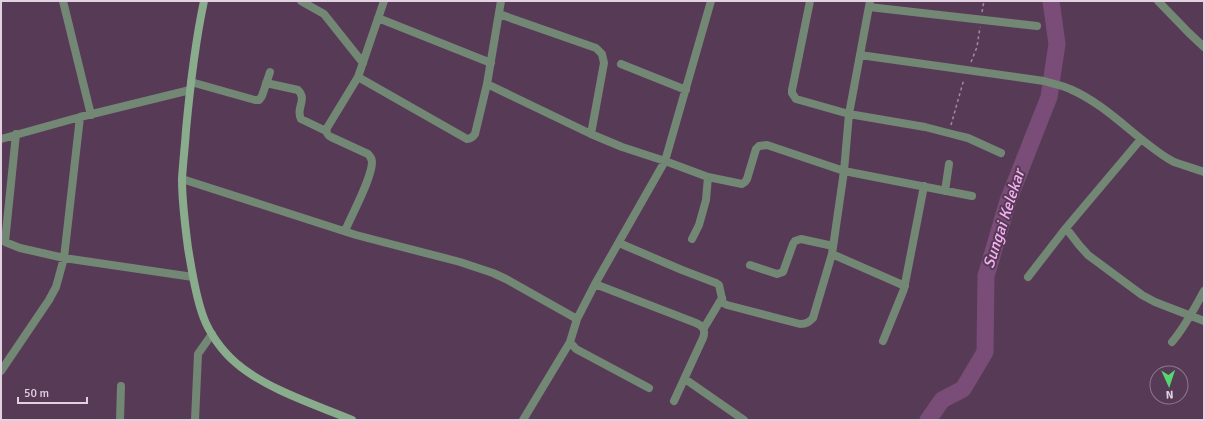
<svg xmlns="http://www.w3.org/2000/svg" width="1205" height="421" viewBox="0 0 1205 421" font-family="Signika,sans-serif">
	<rect width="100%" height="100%" fill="#573b56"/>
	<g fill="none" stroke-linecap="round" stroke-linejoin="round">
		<!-- river -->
		<path stroke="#7a4d79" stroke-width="17" d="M928,420L942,400L963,389L985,352L986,276L1008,201L1049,97L1057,44L1051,1"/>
		<!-- path -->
		<path stroke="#a18aa0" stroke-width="1.5" stroke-dasharray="3 3" stroke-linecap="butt" d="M982,12L984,1
			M971,62L977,47L980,27
			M951,125L964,79"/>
		<!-- street -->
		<path stroke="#728874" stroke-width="8" d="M63,1L91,115
			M301,1L324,14L363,63
			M810,1L792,90V93L796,99L849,114L925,127L952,134L968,138L1001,153
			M1158,1L1189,33L1204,47
			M869,7L1037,26
			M499,14L596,48L602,54L604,63L591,134
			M378,18L491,63
			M860,55L1044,81C1053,84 1062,85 1070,89C1107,105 1134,137 1167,158L1174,162L1204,172
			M621,64L686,90
			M358,77L467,139C471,139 473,137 475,134L487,84L501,1
			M191,82L255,100H259L262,96L270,72
			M266,83L298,90C308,100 295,108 301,119L326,131
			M487,84L591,134L622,147L665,161L708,177L742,184L745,182L747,179L756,149L759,146L767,145L844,171L972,196
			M16,134L5,242L20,248L64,258L193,277
			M1,139L80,117L190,90
			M182,179L356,235L460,262L493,273L506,279L577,319L595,284L665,161L711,1
			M945,191L949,164
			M1066,228L1079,245L1088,255L1142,295L1155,302L1204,321
			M345,231C352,214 372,178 372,162C372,158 370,156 368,154L331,137C327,135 326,133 327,128L358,77L384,1
			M692,239L699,225L706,200L708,177
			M619,243L682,270L716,283L719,285L723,303L727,305L800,324C807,324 809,322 813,318L832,254L844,171L849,114L870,1
			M832,254L905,286
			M750,265L777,274L783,272L793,244L795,241L801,239L833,246
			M1028,277L1066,228L1141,139
			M595,284L696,323C703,326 706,330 703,338L674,401
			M704,328L722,298
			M883,341L904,289L924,186
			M570,342L576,349L649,388
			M1172,342C1185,327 1194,309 1204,291
			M1,371L49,300L56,287L64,258L80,117
			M685,379L744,420
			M120,420L121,386
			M195,420L198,354L212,334
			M523,420L570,342L577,319"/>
		<!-- secondary -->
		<path stroke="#89ac8d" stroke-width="8" d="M204,1C195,43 190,87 186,130C185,146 183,162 182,179C182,202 185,225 188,248C192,271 195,294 203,316C209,333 222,351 236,363C266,389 316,405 352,420"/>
	</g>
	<g text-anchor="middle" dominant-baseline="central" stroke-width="4" stroke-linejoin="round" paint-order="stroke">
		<!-- water labels -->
		<g font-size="16" font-style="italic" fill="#f4aff1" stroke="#573b56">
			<text transform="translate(1004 219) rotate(-72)">Sungai Kelekar</text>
		</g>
	</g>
	<!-- border -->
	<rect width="1205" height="421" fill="none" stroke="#e2d1e1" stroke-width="4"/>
	<!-- north arrow -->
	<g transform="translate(1169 385) rotate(177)"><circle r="19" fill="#573b56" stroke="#8f778e"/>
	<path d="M0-3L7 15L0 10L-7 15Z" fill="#55d671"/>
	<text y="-6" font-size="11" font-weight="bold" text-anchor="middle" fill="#e2d1e1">N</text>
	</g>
	<!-- scale -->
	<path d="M18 397v6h69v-6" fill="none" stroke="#e2d1e1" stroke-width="2"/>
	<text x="24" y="397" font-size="12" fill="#e2d1e1" stroke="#573b56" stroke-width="3" paint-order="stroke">50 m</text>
</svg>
